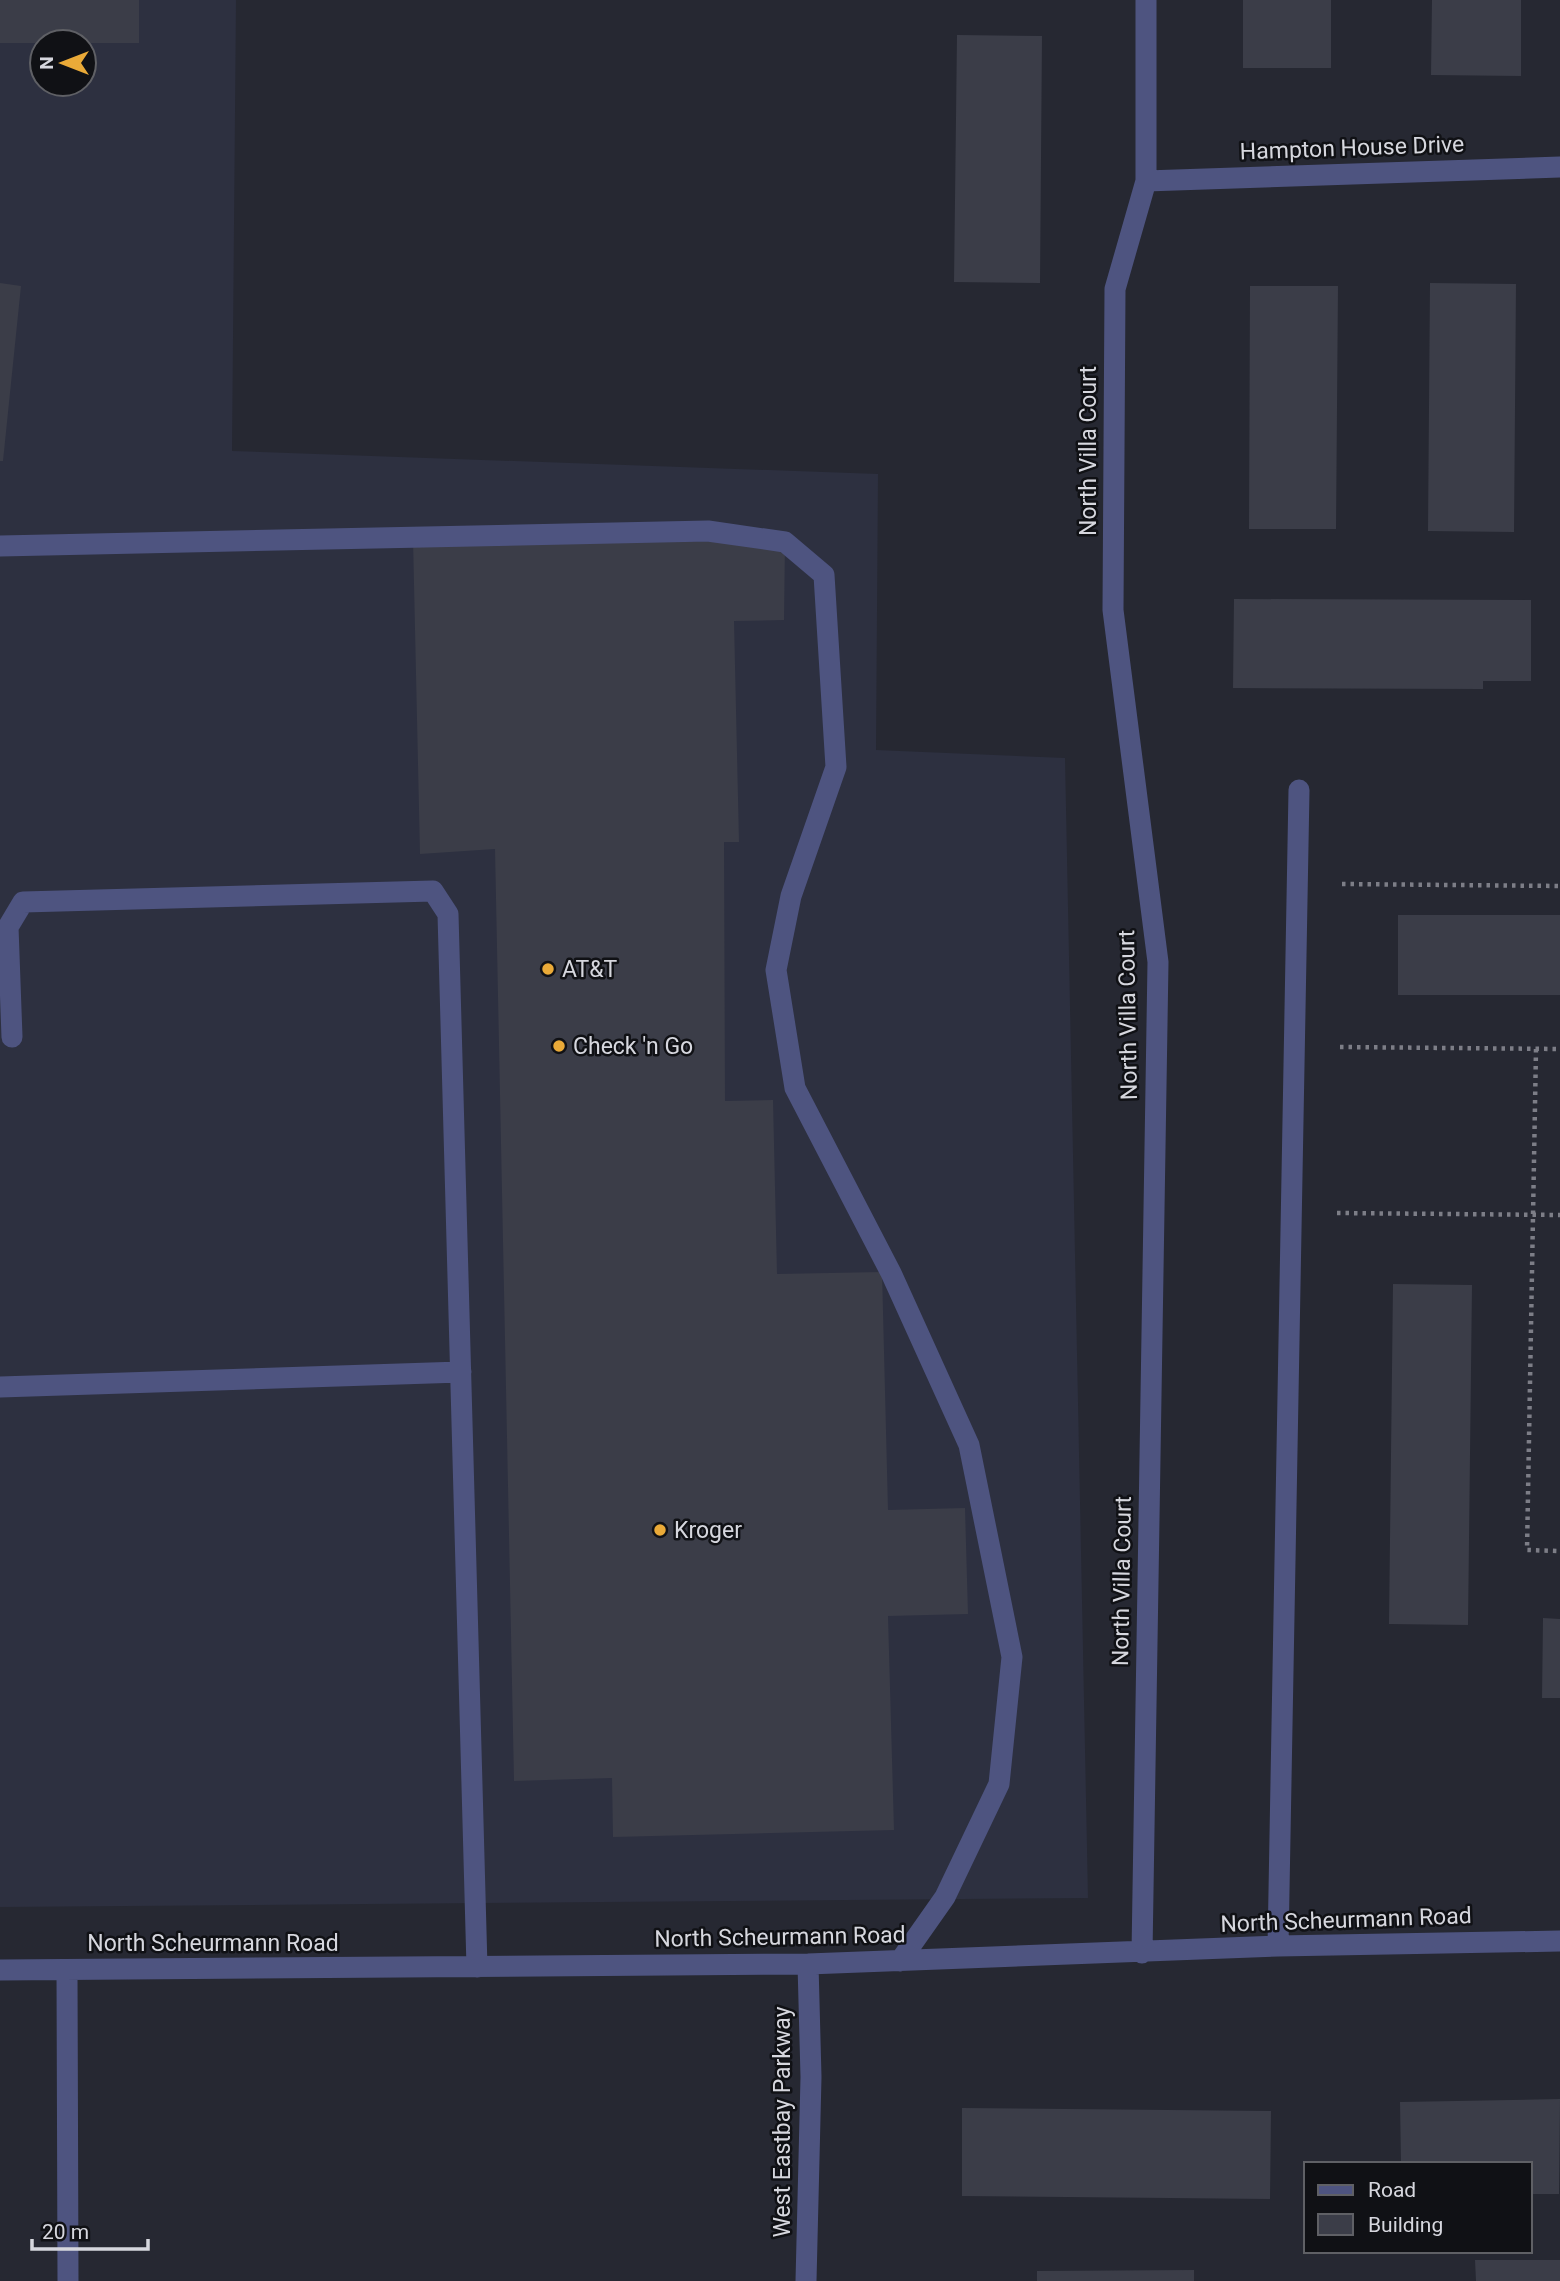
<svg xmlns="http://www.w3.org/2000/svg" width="1560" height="2281" viewBox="0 0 1560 2281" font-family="Roboto,sans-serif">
	<rect width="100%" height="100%" fill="#262832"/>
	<!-- built -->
	<path fill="#2d3040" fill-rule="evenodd" d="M0,0H236L232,451L878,474L876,750L1065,758L1088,1898L0,1907ZM42,42H84V84H42Z"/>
	<!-- building -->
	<path fill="#3b3d48" d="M0,0H139V43H0Z
		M1243,0H1331V68H1243Z
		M1432,0H1521V76L1431,75Z
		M957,35L1042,36L1040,283L954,282Z
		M0,283L21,286L3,461H0Z
		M1430,283L1516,284L1514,532L1428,531Z
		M1250,286H1338L1336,529H1249Z
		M413,539L785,542L784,620L734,621L739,842H724L725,1101L773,1100L777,1274L882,1272L888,1510L965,1508L968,1614L888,1616L894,1830L613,1837L612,1778L514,1781L495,849L420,854Z
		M1234,599L1531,600V681H1483V689L1233,688Z
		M1398,915H1560V995H1398Z
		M1393,1284L1472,1285L1468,1625L1389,1624Z
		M1543,1618L1560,1619V1698H1542Z
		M1560,2099L1559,2194H1530V2164H1401L1400,2102Z
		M962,2108L1271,2111L1270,2199L962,2196Z
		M1475,2260H1560V2281H1476Z
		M1194,2270V2281H1037V2271Z"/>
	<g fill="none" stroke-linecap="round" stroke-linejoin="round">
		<!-- path -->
		<path stroke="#7d7e87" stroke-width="4.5" stroke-dasharray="3.5 5" stroke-linecap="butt" d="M1342,884L1560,886
			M1340,1047L1560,1049
			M1536,1049L1527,1550L1560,1551
			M1337,1213L1560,1215"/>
		<!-- minor -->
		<path stroke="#4e5480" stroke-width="21" d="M1146,181L1560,167
			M0,546L708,531L785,542L824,575L836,767L791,896L776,970L795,1088L891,1273L969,1445L1012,1657L999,1784L945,1897L900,1961
			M12,1037L8,927L23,902L433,891L448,914L477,1967
			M0,1387L461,1372
			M1278,1946L1299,790
			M1142,1953L1158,962L1113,610L1115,289L1146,181V0
			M0,1970L808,1964L1278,1946L1560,1941
			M67,1970L68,2281
			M806,2281L811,2077L808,1964"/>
	</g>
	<!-- markers -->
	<g fill="#eaaa38" stroke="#101115" stroke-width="2.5">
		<circle cx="548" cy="969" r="7"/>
		<circle cx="559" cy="1046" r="7"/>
		<circle cx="660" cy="1530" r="7"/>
	</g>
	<g text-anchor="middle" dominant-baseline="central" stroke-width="5" stroke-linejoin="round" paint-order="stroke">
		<!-- street labels -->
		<g font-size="23" fill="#d6d7de" stroke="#101115">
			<text transform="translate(1352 148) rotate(-2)">Hampton House Drive</text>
			<text transform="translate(1088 451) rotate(-90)">North Villa Court</text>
			<text transform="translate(1128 1015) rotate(-91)">North Villa Court</text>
			<text transform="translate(1122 1581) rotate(-89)">North Villa Court</text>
			<text transform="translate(1346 1920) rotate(-2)">North Scheurmann Road</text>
			<text transform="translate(780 1937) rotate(-1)">North Scheurmann Road</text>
			<text x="213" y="1943">North Scheurmann Road</text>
			<text transform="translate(782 2122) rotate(-90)">West Eastbay Parkway</text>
		</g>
		<!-- poi labels -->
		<g font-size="23" fill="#d6d7de" stroke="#101115" text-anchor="start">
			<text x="562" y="969">AT&amp;T</text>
			<text x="573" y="1046">Check 'n Go</text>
			<text x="674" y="1530">Kroger</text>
		</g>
	</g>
	<!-- legend -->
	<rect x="1304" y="2162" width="228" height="91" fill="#101115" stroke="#5f6065" stroke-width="2"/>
	<rect x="1318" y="2185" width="35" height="10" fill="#4e5480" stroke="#5f6065" stroke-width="2"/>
	<text x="1368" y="2197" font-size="21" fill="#d6d7de">Road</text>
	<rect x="1318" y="2214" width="35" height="21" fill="#3b3d48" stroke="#5f6065" stroke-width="2"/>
	<text x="1368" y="2232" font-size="21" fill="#d6d7de">Building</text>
	<!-- north arrow -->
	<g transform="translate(63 63) rotate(270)"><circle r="33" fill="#101115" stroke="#5f6065" stroke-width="2"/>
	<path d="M0-5L12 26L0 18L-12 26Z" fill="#eaaa38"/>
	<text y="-10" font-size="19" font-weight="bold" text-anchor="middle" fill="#d6d7de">N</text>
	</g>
	<!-- scale -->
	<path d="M32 2239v10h116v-10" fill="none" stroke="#d6d7de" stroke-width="3.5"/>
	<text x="42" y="2239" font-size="21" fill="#d6d7de" stroke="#101115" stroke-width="5" paint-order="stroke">20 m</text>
</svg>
